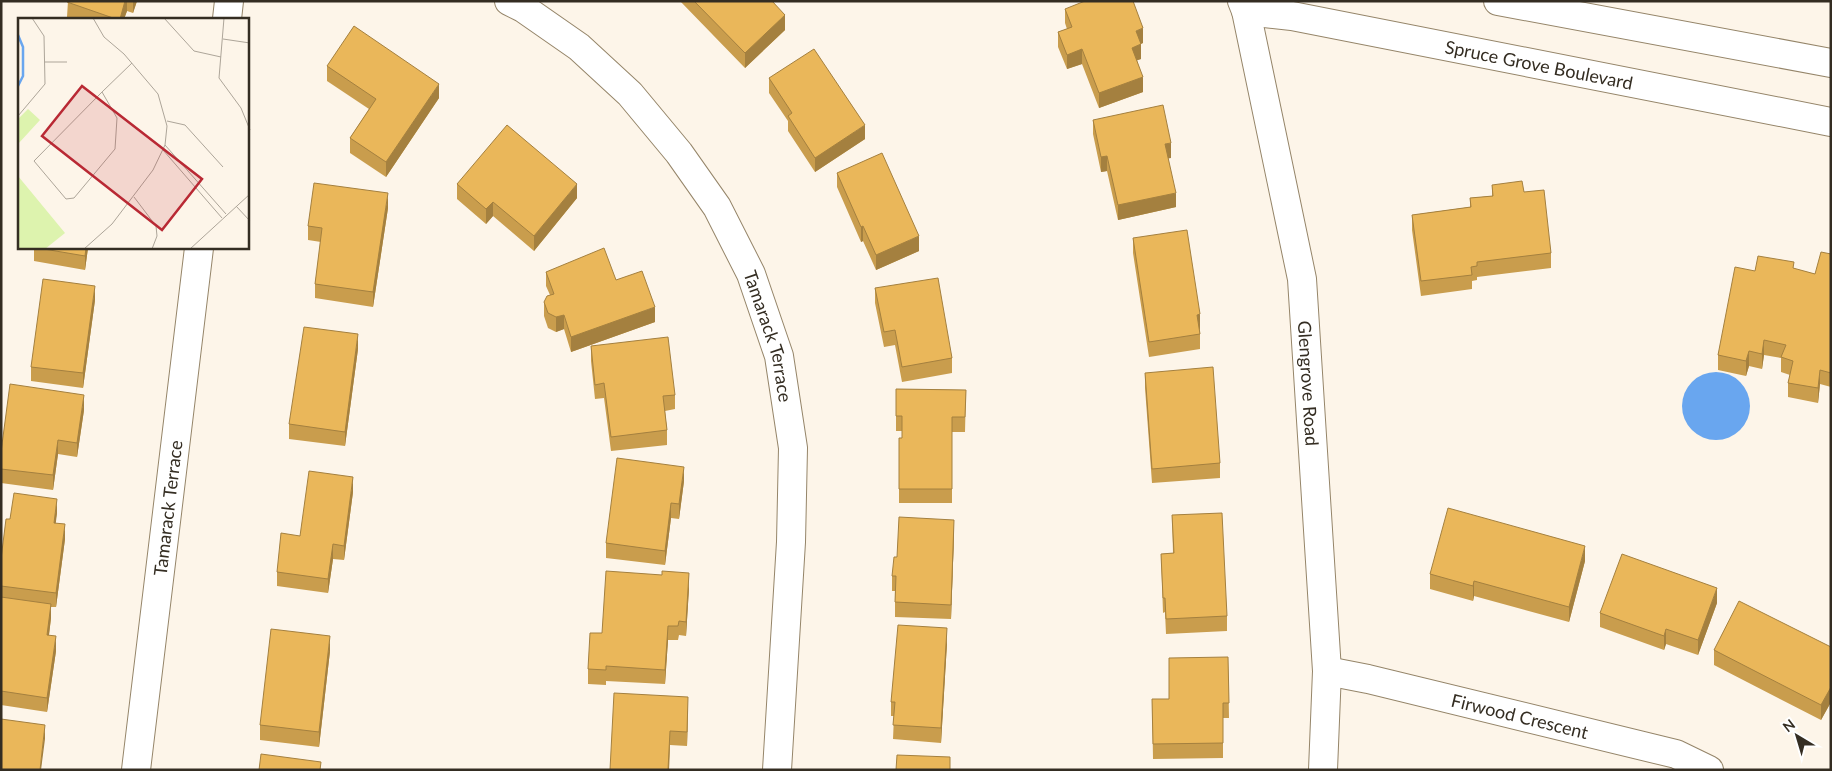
<svg xmlns="http://www.w3.org/2000/svg" width="1832" height="771" viewBox="0 0 1832 771" font-family="Lato,sans-serif">
	<rect width="100%" height="100%" fill="#fdf5e9"/>
	<!-- water -->
	<path fill="#69a6ef" d="M1682 406a34 34 0 1 1 68 0a34 34 0 1 1-68 0Z"/>
	<g fill="none" stroke-linecap="round" stroke-linejoin="round">
		<!-- street casing -->
		<g stroke="#958569" stroke-width="30">
			<g id="street">
				<path id="s1" d="M509,1L523,8L579,47L630,94L679,153L717,207L751,274L779,356L793,448L791,542L777,770"/>
				<path id="s2" d="M1242,1L1246,11L1302,279L1327,671L1323,770"/>
				<path d="M1498,1L1831,63"/>
				<path id="s3" d="M1246,11L1292,16L1831,122"/>
				<path d="M227,19L229,1"/>
				<path id="s4" d="M1327,671L1368,679L1676,754L1709,770"/>
				<path id="s5" d="M136,770L199,248"/>
			</g>
		</g>
		<!-- street -->
		<use href="#street" stroke="#fff" stroke-width="28"/>
	</g>
	<!-- wall -->
	<path fill="#c99d4d" d="M68,1H137L133,13L127,11L124,19H73L67,17Z
		M680,1H772L785,30L745,68Z
		M1065,9L1143,43L1141,44V59L1137,60L1143,92L1099,108L1082,64L1067,69L1058,47V32L1067,29L1065,23Z
		M327,66L439,98L386,177L350,153V138L369,109L327,81Z
		M769,78L865,139L815,172L788,131V121L769,93Z
		M1093,120L1171,158H1168L1176,207L1118,220L1107,171L1101,172L1093,134Z
		M837,173L919,251L876,270L863,241L861,242L837,187Z
		M457,184L577,198L534,251L493,216L486,224L457,199Z
		M1492,185L1524,192L1551,253V268L1477,277V280L1472,281V289L1421,296L1412,230V215L1470,207V198L1492,196Z
		M388,208L373,307L315,298V284L321,242L308,240V226Z
		M1133,238L1200,329V349L1149,357L1133,253Z
		M34,248H88L85,270L34,261Z
		M1831,254V387L1820,384L1818,403L1788,397V383L1790,375L1781,372V358L1764,355L1762,369L1749,366L1746,376L1718,370V355L1755,271L1794,269L1815,274Z
		M546,272L616,280L655,322L571,352L564,329L556,332L548,328L544,316V302L550,295L546,286Z
		M875,288L952,358V373L902,382L895,345L884,347L875,303Z
		M95,300L83,388L31,381V367Z
		M591,346L675,395V409L665,411L667,430V445L611,451L604,398L595,399L591,361Z
		M358,349L345,446L289,439V424Z
		M1145,373L1220,463V478L1152,483L1145,388Z
		M896,389L966,390L965,432H952V503H899V438H902V431H896Z
		M84,410L77,457L58,454L53,490L1,483V452Z
		M684,481L679,519L671,518L665,565L606,558V543Z
		M353,492L344,560L333,559L328,593L277,586V572L300,536Z
		M57,513L55,523L65,539L56,607H51V618L49,635L56,651L47,712L1,705V559L10,519Z
		M1172,515L1227,616V631L1166,634L1165,612L1163,613L1161,554L1173,553Z
		M954,535L951,619L895,617V591H892V576L897,557Z
		M1585,561L1569,622L1474,596L1473,601L1430,589V574Z
		M689,588L686,636L679,635L678,640H668L665,684L606,681V685L588,684V669L602,633Z
		M1717,603L1698,655L1666,644L1664,650L1600,627V613Z
		M947,643L941,743L893,739L894,716H891V702Z
		M1831,647V702L1821,720L1714,665V650Z
		M330,651L319,747L260,740V725Z
		M1228,657L1229,718H1223V758L1153,759L1152,699H1169Z
		M688,711L687,746L670,745L669,770H610Z"/>
	<!-- shaded-wall -->
	<path fill="#a4803f" d="M125,1H127V11L124,19H120Z
		M133,1H137L133,13Z
		M785,15V30L745,68V53Z
		M1143,28V43L1136,45V31Z
		M1141,44V59L1132,62V48Z
		M1082,49V64L1067,69V55Z
		M1143,77V92L1099,108V93Z
		M439,84V98L386,177V162Z
		M865,125V139L815,172V158Z
		M1171,143V158L1165,159V144Z
		M1107,156V171L1101,172V157Z
		M577,184V198L534,251V236Z
		M388,193V208L373,307V292Z
		M1176,193V207L1118,220V205Z
		M493,202V216L486,224V209Z
		M863,226V241L861,242V227Z
		M919,236V251L876,270V255Z
		M86,248H88L85,270V256Z
		M95,286V300L83,388V373Z
		M655,307V322L571,352V337Z
		M1200,314V329L1197,330V315Z
		M564,315V329L556,332V317Z
		M358,334V349L345,446V432Z
		M1764,340V355L1762,369V354Z
		M1749,351V366L1746,376V361Z
		M1820,370V384L1818,403V388Z
		M84,395V410L77,457V443Z
		M58,440V454L53,490V475Z
		M684,467V481L679,519V504Z
		M353,477V492L344,560V546Z
		M57,499V513L54,538V523Z
		M671,503V518L665,565V551Z
		M954,520V535L951,619V605Z
		M65,524V539L56,607V593Z
		M333,544V559L328,593V579Z
		M1585,546V561L1569,622V607Z
		M689,573V588L686,636V622Z
		M1474,581V596L1473,601V586Z
		M1717,588V603L1698,655V640Z
		M51,604V618L47,650V635Z
		M668,626V640L665,684V670Z
		M947,628V643L941,743V728Z
		M1666,629V644L1664,650V636Z
		M56,636V651L47,712V698Z
		M330,636V651L319,747V732Z
		M1831,687V702L1821,720V705Z
		M688,697V711L687,746V732Z
		M45,725V739L41,770H40Z
		M670,731L669,770H668Z"/>
	<!-- building -->
	<path fill="#eab75a" stroke="#a4803f" d="M68,1H125L120,19H116L67,2Z
		M694,1H772L785,15L745,53Z
		M1085,1H1133L1143,28L1136,31L1141,44L1132,48L1143,77L1099,93L1082,49L1067,55L1058,32L1072,27L1065,9Z
		M354,26L439,84L386,162L350,138L376,99L327,66Z
		M814,49L865,125L815,158L788,116L792,113L769,78Z
		M1163,105L1171,143L1165,144L1176,193L1118,205L1107,156L1101,157L1093,120Z
		M507,125L577,184L534,236L493,202L486,209L457,184Z
		M882,153L919,236L876,255L863,226L861,227L837,173Z
		M1522,181L1524,192L1544,190L1551,253L1477,262V266L1471,267L1472,275L1421,281L1412,215L1471,207L1470,198L1493,196L1492,185Z
		M314,183L388,193L373,292L315,284L322,228L308,226Z
		M1187,230L1200,314L1197,315L1200,334L1149,342L1133,238Z
		M38,248H86L85,256Z
		M604,248L616,280L642,271L655,307L571,337L564,315L556,317L548,313L544,302L547,296L554,294L546,272Z
		M1821,252L1831,254V373L1820,370L1818,388L1788,383L1793,361L1781,357L1786,345L1764,340L1762,354L1749,351L1746,361L1718,355L1735,267L1755,271L1758,256L1794,262L1793,268L1815,274Z
		M938,278L952,358L902,367L895,330L884,332L875,288Z
		M43,279L95,286L83,373L31,367Z
		M304,327L358,334L345,432L289,424Z
		M668,337L675,395L663,396L667,430L611,437L604,383L595,385L591,346Z
		M1213,367L1220,463L1152,469L1145,373Z
		M10,384L84,395L77,443L58,440L53,475L1,469V452Z
		M896,389L966,390L965,417H952V489H899V438H902V416H896Z
		M617,458L684,467L679,504L671,503L665,551L606,543Z
		M309,471L353,477L344,546L333,544L328,579L277,572L281,533L300,536Z
		M14,493L57,499L54,523L65,524L56,593L1,586V559L6,519H10Z
		M1448,508L1585,546L1569,607L1474,581L1473,586L1430,574Z
		M1222,513L1227,616L1166,619L1165,598H1163L1161,554L1174,553L1172,515Z
		M899,517L954,520L951,605L895,602L896,576H892L894,557H897Z
		M1622,554L1717,588L1698,640L1666,629L1664,636L1600,613Z
		M606,571L662,575V571L689,573L686,622L679,621L678,626H668L665,670L606,666V670L588,669L590,633H602Z
		M1,597L51,604L47,635L56,636L47,698L1,691Z
		M1739,601L1831,647V687L1821,705L1714,650Z
		M898,625L947,628L941,728L893,725L895,702H891Z
		M271,629L330,636L319,732L260,725Z
		M1228,657L1229,703H1223V743L1153,744L1152,699H1169V658Z
		M614,693L688,697L687,732L670,731L668,770H610Z
		M1,719L45,725L40,770H1Z
		M261,754L321,762L320,770H259Z
		M897,755L950,757V770H896Z"/>
	<g text-anchor="middle" dominant-baseline="central" stroke-width="5" stroke-linejoin="round" paint-order="stroke">
		<!-- street labels -->
		<g font-size="18" fill="#342d22" stroke="#fff">
			<text stroke="none"><textPath href="#s3" startOffset="298">Spruce Grove Boulevard</textPath></text>
			<text stroke="none"><textPath href="#s1" startOffset="436">Tamarack Terrace</textPath></text>
			<text stroke="none"><textPath href="#s2" startOffset="389">Glengrove Road</textPath></text>
			<text stroke="none"><textPath href="#s5" startOffset="264">Tamarack Terrace</textPath></text>
			<text stroke="none"><textPath href="#s4" startOffset="198">Firwood Crescent</textPath></text>
		</g>
	</g>
	<!-- overview -->
	<g transform="translate(18 18)">
		<rect width="231" height="231" fill="#fdf5e9"/>
		<path d="M10,91L22,102L0,126V101ZM0,158L47,215L27,231H0Z" fill="#ddf3ae"/>
		<path fill="none" stroke="#69a6ef" stroke-width="2.5" d="M0,17L5,29V58L0,68"/>
		<path fill="none" stroke="#ada599" stroke-width="1" d="M146,0L176,33L203,39M206,0L201,60L223,90L232,112M205,21L232,25M26,44H49M84,74L16,143L48,181L56,180L97,131L99,100L84,74L114,45M0,98L27,66L26,18L14,0M149,103L167,107L205,149M147,127L208,196M145,132L204,200M116,179L138,208L139,218L134,231M218,188L232,203M66,231L94,206L135,152L147,127L149,108L140,76L106,36L86,19L75,0M172,231L232,176"/>
		<path fill="#b92934" fill-opacity="0.15" stroke="#b92934" stroke-width="2.5" d="M64,68L184,161L144,212L24,118Z"/>
		<rect width="231" height="231" fill="none" stroke="#342d22" stroke-width="2.5"/>
	</g>
	<!-- border -->
	<rect width="1832" height="771" fill="none" stroke="#342d22" stroke-width="5"/>
	<!-- north arrow -->
	<g transform="translate(1797 736) rotate(322)" stroke="#ffffff" stroke-width="4" paint-order="stroke">
	<path d="M0-4L9 19L0 12L-9 19Z" fill="#342d22"/>
	<text y="-8" font-size="14" font-weight="bold" text-anchor="middle" fill="#342d22">N</text>
	</g>
</svg>
